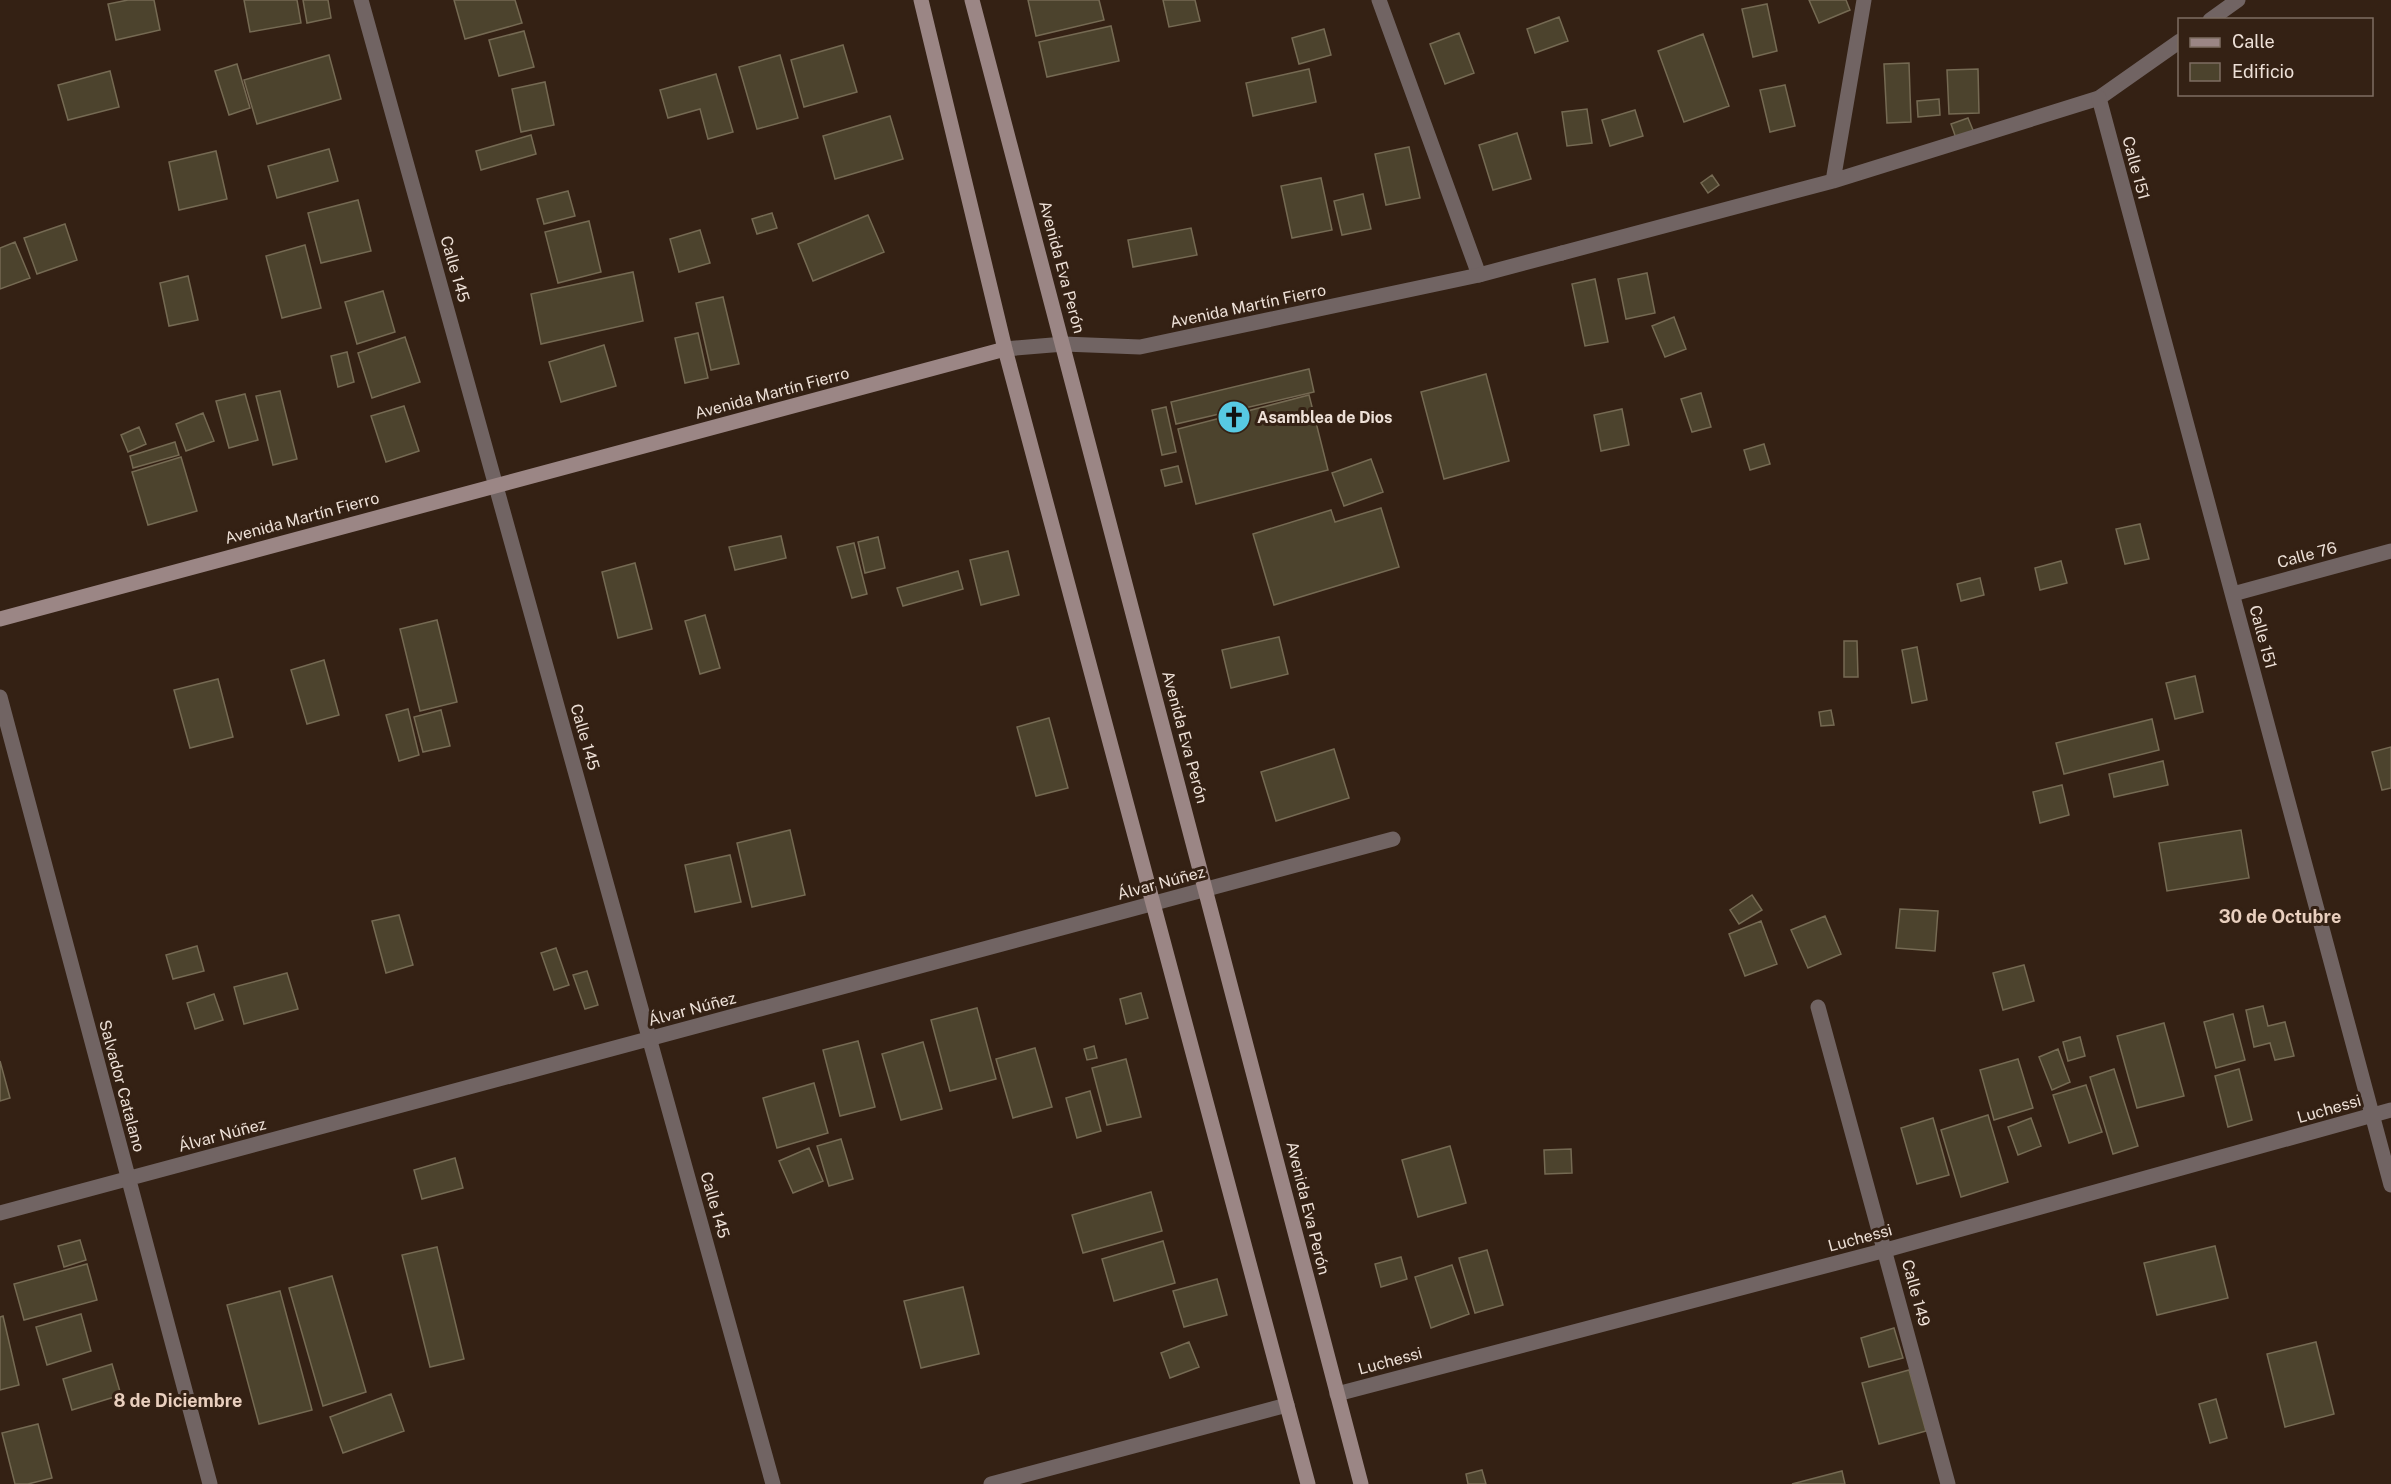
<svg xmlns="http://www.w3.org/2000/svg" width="2391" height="1484" viewBox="0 0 2391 1484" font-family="'Public Sans',sans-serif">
	<rect width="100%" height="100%" fill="#342114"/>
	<!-- building -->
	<path fill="#4c432d" stroke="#756a53" stroke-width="1.5" d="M128,0H154L160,30L116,40L108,4Z
		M244,0H297L301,23L250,32Z
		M303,0H328L331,18L307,23Z
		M454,0H515L522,23L465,39Z
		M1028,0H1099L1104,20L1036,36Z
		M1163,0H1195L1200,21L1169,27Z
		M1809,0H1846L1850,10L1819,23Z
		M1767,4L1777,51L1753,57L1742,9Z
		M1559,17L1568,41L1535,53L1527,29Z
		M1111,26L1119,61L1047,77L1039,42Z
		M1324,29L1331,55L1299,64L1292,38Z
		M524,31L534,67L499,76L489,40Z
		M1459,33L1474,73L1445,84L1430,44Z
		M1703,34L1729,106L1684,122L1658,51Z
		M843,45L857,92L804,107L791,60Z
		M329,55L341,99L257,124L244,80Z
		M780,55L798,118L757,129L739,67Z
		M1909,63L1911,122L1887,123L1884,64Z
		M237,64L250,108L229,115L215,71Z
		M1309,69L1316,102L1253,116L1246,83Z
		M1978,69L1979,113L1949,114L1947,70Z
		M110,71L119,107L68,120L58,85Z
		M716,74L733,132L708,139L700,109L668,118L660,90Z
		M545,82L554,125L521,132L512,89Z
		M1785,85L1795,126L1770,132L1760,90Z
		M1939,99L1940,115L1918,117L1917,101Z
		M1587,109L1592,143L1567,146L1562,112Z
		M1635,110L1643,136L1610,146L1602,120Z
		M890,116L903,159L835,179L823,136Z
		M1968,118L1975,135L1957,141L1951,124Z
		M1517,133L1531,179L1493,190L1479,145Z
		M531,135L536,154L481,170L476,151Z
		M1409,147L1420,198L1386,205L1375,154Z
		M329,149L338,181L277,198L268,166Z
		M216,151L227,199L179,210L169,162Z
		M1712,175L1719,185L1708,193L1701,183Z
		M1321,178L1332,230L1292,238L1281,186Z
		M568,191L575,216L544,224L537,199Z
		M1363,194L1371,229L1342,235L1334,201Z
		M358,200L371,251L321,263L308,213Z
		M772,213L777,228L757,234L752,219Z
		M868,215L884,252L813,281L798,244Z
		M589,221L601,272L558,283L545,232Z
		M65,224L77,260L37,274L24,238Z
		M1191,228L1197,255L1133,267L1128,240Z
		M700,230L710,263L679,272L670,239Z
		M15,242L30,278L0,289V248Z
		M305,245L321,308L282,318L266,256Z
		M633,272L643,321L541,344L531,294Z
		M1647,273L1655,313L1626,319L1618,279Z
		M188,276L198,320L169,326L160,283Z
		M1595,279L1608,342L1585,346L1572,284Z
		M383,291L395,332L357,344L345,302Z
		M723,297L739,364L711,370L696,303Z
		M1674,317L1686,349L1665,357L1652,326Z
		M698,333L708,378L685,383L675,338Z
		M405,337L420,382L372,398L358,353Z
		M604,345L616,386L561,402L549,362Z
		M347,352L354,382L338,387L331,356Z
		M1309,369L1314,392L1176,424L1171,402Z
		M1486,374L1509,461L1444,479L1421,392Z
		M280,391L297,459L273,465L256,396Z
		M1701,393L1711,427L1692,432L1681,399Z
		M245,394L258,440L229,448L216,401Z
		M1309,395L1328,470L1196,504L1178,429Z
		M404,406L419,451L386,462L371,416Z
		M1166,407L1176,452L1162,455L1152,410Z
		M1622,409L1629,445L1601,451L1594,415Z
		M203,413L214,441L186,451L176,424Z
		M139,427L146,444L128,452L121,435Z
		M175,442L179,455L133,468L130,456Z
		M1764,444L1770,464L1750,470L1744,450Z
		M181,457L197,511L148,525L132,472Z
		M1371,459L1383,492L1344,506L1332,473Z
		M1178,466L1182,482L1165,486L1161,470Z
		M1381,508L1399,567L1274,605L1253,534L1331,510L1335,522Z
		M2140,524L2149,559L2125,564L2116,529Z
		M781,536L786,558L735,570L729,547Z
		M878,537L885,568L865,573L858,542Z
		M854,543L867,594L852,598L837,547Z
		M1008,551L1019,595L981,605L970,560Z
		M2061,561L2067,583L2040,590L2035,568Z
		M635,563L652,629L618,638L602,572Z
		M958,571L963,589L903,606L897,588Z
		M1980,578L1984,595L1961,601L1957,584Z
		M705,615L720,668L700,674L685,621Z
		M437,620L457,702L420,711L400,629Z
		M1279,637L1288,674L1231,688L1222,650Z
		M1844,641H1857L1858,677H1844Z
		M1917,647L1927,700L1912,703L1902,650Z
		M324,660L339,715L307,724L291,670Z
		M2195,676L2203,712L2175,719L2166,683Z
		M218,679L233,737L190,748L174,690Z
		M408,709L419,755L399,761L386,715Z
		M441,710L450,746L423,752L414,717Z
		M1831,710L1834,725L1821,726L1819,712Z
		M1049,718L1068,788L1036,796L1017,727Z
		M2152,719L2159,750L2064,774L2056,743Z
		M2391,747V788L2382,790L2372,752Z
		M1334,749L1349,798L1276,821L1261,772Z
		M2163,761L2168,785L2114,797L2109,774Z
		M2062,785L2069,815L2040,823L2033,792Z
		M790,830L805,895L752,907L737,843Z
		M2241,830L2249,878L2167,891L2159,843Z
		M730,855L741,902L695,912L685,865Z
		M1752,895L1762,910L1739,924L1730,910Z
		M1900,909L1938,911L1935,951L1896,948Z
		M399,915L413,965L386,973L372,921Z
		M1825,916L1841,954L1808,968L1791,930Z
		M1761,921L1777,964L1745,976L1729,934Z
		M197,946L204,971L173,979L166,955Z
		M556,948L569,985L554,990L541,953Z
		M2024,965L2034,1001L2003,1010L1993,973Z
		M587,971L598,1005L585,1009L573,975Z
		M287,973L298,1009L244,1024L234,987Z
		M1141,993L1148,1018L1126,1024L1120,999Z
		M214,994L223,1020L195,1029L187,1003Z
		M2263,1006L2268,1026L2285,1022L2294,1056L2275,1060L2270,1043L2254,1047L2246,1010Z
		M977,1008L996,1079L950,1091L931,1020Z
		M2233,1014L2245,1060L2216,1068L2204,1022Z
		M2164,1023L2184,1096L2137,1108L2117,1036Z
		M2080,1037L2085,1056L2068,1061L2063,1042Z
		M858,1041L875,1107L840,1116L823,1050Z
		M923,1042L942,1109L901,1120L882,1054Z
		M1094,1046L1097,1058L1087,1060L1084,1049Z
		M1035,1048L1052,1107L1013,1118L996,1059Z
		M2058,1049L2070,1082L2052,1090L2039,1057Z
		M1126,1059L1141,1117L1107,1125L1092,1068Z
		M2018,1059L2033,1108L1994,1120L1980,1070Z
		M0,1061L10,1098L0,1101Z
		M2114,1069L2138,1146L2113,1154L2090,1077Z
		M2239,1069L2252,1120L2228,1127L2215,1076Z
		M814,1083L828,1133L777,1148L763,1098Z
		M2086,1085L2102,1132L2069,1143L2053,1095Z
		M1090,1091L1101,1131L1077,1138L1066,1098Z
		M1988,1115L2008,1182L1961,1197L1941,1130Z
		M1933,1118L1949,1175L1917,1184L1901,1128Z
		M2031,1118L2041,1146L2018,1155L2008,1127Z
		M841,1139L853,1179L829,1186L817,1146Z
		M1450,1146L1466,1203L1418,1217L1402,1160Z
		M809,1148L823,1181L793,1193L779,1161Z
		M1571,1149L1572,1173L1545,1174L1544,1150Z
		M455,1158L463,1188L422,1199L414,1170Z
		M1151,1192L1162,1231L1083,1253L1072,1215Z
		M80,1240L86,1260L64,1267L58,1246Z
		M1163,1241L1175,1283L1114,1301L1102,1259Z
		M2215,1246L2228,1298L2157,1315L2144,1263Z
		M437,1247L464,1359L430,1367L402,1255Z
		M1487,1250L1503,1305L1475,1313L1459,1258Z
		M1401,1257L1407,1279L1381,1287L1375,1264Z
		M87,1264L97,1300L24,1320L14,1284Z
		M1452,1265L1469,1314L1431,1328L1415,1277Z
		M332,1276L366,1392L323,1406L289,1288Z
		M1217,1279L1227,1315L1184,1327L1173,1291Z
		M963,1287L979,1354L921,1368L904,1301Z
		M280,1291L312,1410L259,1424L227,1305Z
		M81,1314L91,1351L47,1365L36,1327Z
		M3,1316L19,1385L0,1390V1317Z
		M1894,1328L1903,1358L1869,1367L1861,1338Z
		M1189,1342L1199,1367L1170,1378L1161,1353Z
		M2316,1342L2334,1414L2285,1427L2267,1354Z
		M112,1364L121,1395L72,1410L63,1379Z
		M1909,1370L1926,1431L1879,1444L1862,1383Z
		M391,1394L404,1431L343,1453L330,1417Z
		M2216,1399L2227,1438L2210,1443L2199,1404Z
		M38,1424L52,1478L28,1484H15L2,1433Z
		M1482,1470L1486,1484H1468L1466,1474Z
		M1842,1471L1845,1484H1792Z"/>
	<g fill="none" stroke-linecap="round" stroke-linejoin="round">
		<!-- lane -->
		<path stroke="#716463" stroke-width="15" d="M1379,0L1479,275
			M2210,20L2238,0
			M1833,181L1864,0
			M1562,253L1833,181L2099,98L2180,41"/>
		<!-- street -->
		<path stroke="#716463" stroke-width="15" d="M361,0L773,1484
			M2099,98L2391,1185
			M1005,349L1064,344L1140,347L1479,275L1562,253
			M2233,594L2391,551
			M0,697L210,1484
			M1818,1007L1948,1484
			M0,1213L1393,839
			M1337,1394L1886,1250L2391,1110
			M991,1484L1287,1405"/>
		<!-- secondary -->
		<path stroke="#9b8685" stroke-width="15" d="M921,0L1005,349L1308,1484
			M972,0L1361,1484
			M0,619L1005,349"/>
	</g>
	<!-- icons -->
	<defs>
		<g id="church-disc" transform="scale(1.725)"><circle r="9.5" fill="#57c9e2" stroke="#342114"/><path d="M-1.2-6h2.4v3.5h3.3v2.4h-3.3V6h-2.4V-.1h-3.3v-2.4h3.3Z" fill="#111"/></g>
	</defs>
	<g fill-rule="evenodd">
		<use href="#church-disc" x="1234" y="417"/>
	</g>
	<g text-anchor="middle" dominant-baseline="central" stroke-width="6" stroke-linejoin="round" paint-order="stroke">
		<!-- street labels -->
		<g font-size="16" fill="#ede0d7" stroke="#342114">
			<text transform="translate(2136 168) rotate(75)">Calle 151</text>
			<text transform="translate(1062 267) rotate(75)">Avenida Eva Perón</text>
			<text transform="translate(455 269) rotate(74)">Calle 145</text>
			<text transform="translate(1248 306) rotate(-12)">Avenida Martín Fierro</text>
			<text transform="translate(772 393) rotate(-15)">Avenida Martín Fierro</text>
			<text transform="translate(302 518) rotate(-15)">Avenida Martín Fierro</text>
			<text transform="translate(2307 555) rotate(-15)">Calle 76</text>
			<text transform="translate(2263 637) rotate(75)">Calle 151</text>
			<text transform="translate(585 737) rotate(74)">Calle 145</text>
			<text transform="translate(1185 737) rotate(75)">Avenida Eva Perón</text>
			<text transform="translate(1161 883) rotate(-15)">Álvar Núñez</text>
			<text transform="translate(692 1009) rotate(-15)">Álvar Núñez</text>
			<text transform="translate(122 1086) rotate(75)">Salvador Catalano</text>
			<text transform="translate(2329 1109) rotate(-16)">Luchessi</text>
			<text transform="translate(222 1135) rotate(-15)">Álvar Núñez</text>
			<text transform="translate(715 1205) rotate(74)">Calle 145</text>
			<text transform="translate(1308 1208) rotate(76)">Avenida Eva Perón</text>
			<text transform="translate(1860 1238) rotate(-15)">Luchessi</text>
			<text transform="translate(1916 1293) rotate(75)">Calle 149</text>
			<text transform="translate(1390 1361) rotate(-15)">Luchessi</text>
		</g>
		<!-- poi labels -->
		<g font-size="16" font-weight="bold" fill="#ede0d7" stroke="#342114" text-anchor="start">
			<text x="1257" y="417">Asamblea de Dios</text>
		</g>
		<!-- neighbourhood labels -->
		<g font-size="18" font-weight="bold" fill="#e9cfbe" stroke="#342114">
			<text x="2280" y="916">30 de Octubre</text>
			<text x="178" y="1400">8 de Diciembre</text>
		</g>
	</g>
	<!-- legend -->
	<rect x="2178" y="18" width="195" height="78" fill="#342114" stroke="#7e6d62" stroke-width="1.5"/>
	<rect x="2190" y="38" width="30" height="9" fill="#9b8685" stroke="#7e6d62" stroke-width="1.5"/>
	<text x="2232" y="48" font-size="18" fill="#ede0d7">Calle</text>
	<rect x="2190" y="63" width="30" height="18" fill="#4c432d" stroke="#7e6d62" stroke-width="1.5"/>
	<text x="2232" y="78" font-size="18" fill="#ede0d7">Edificio</text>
</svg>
